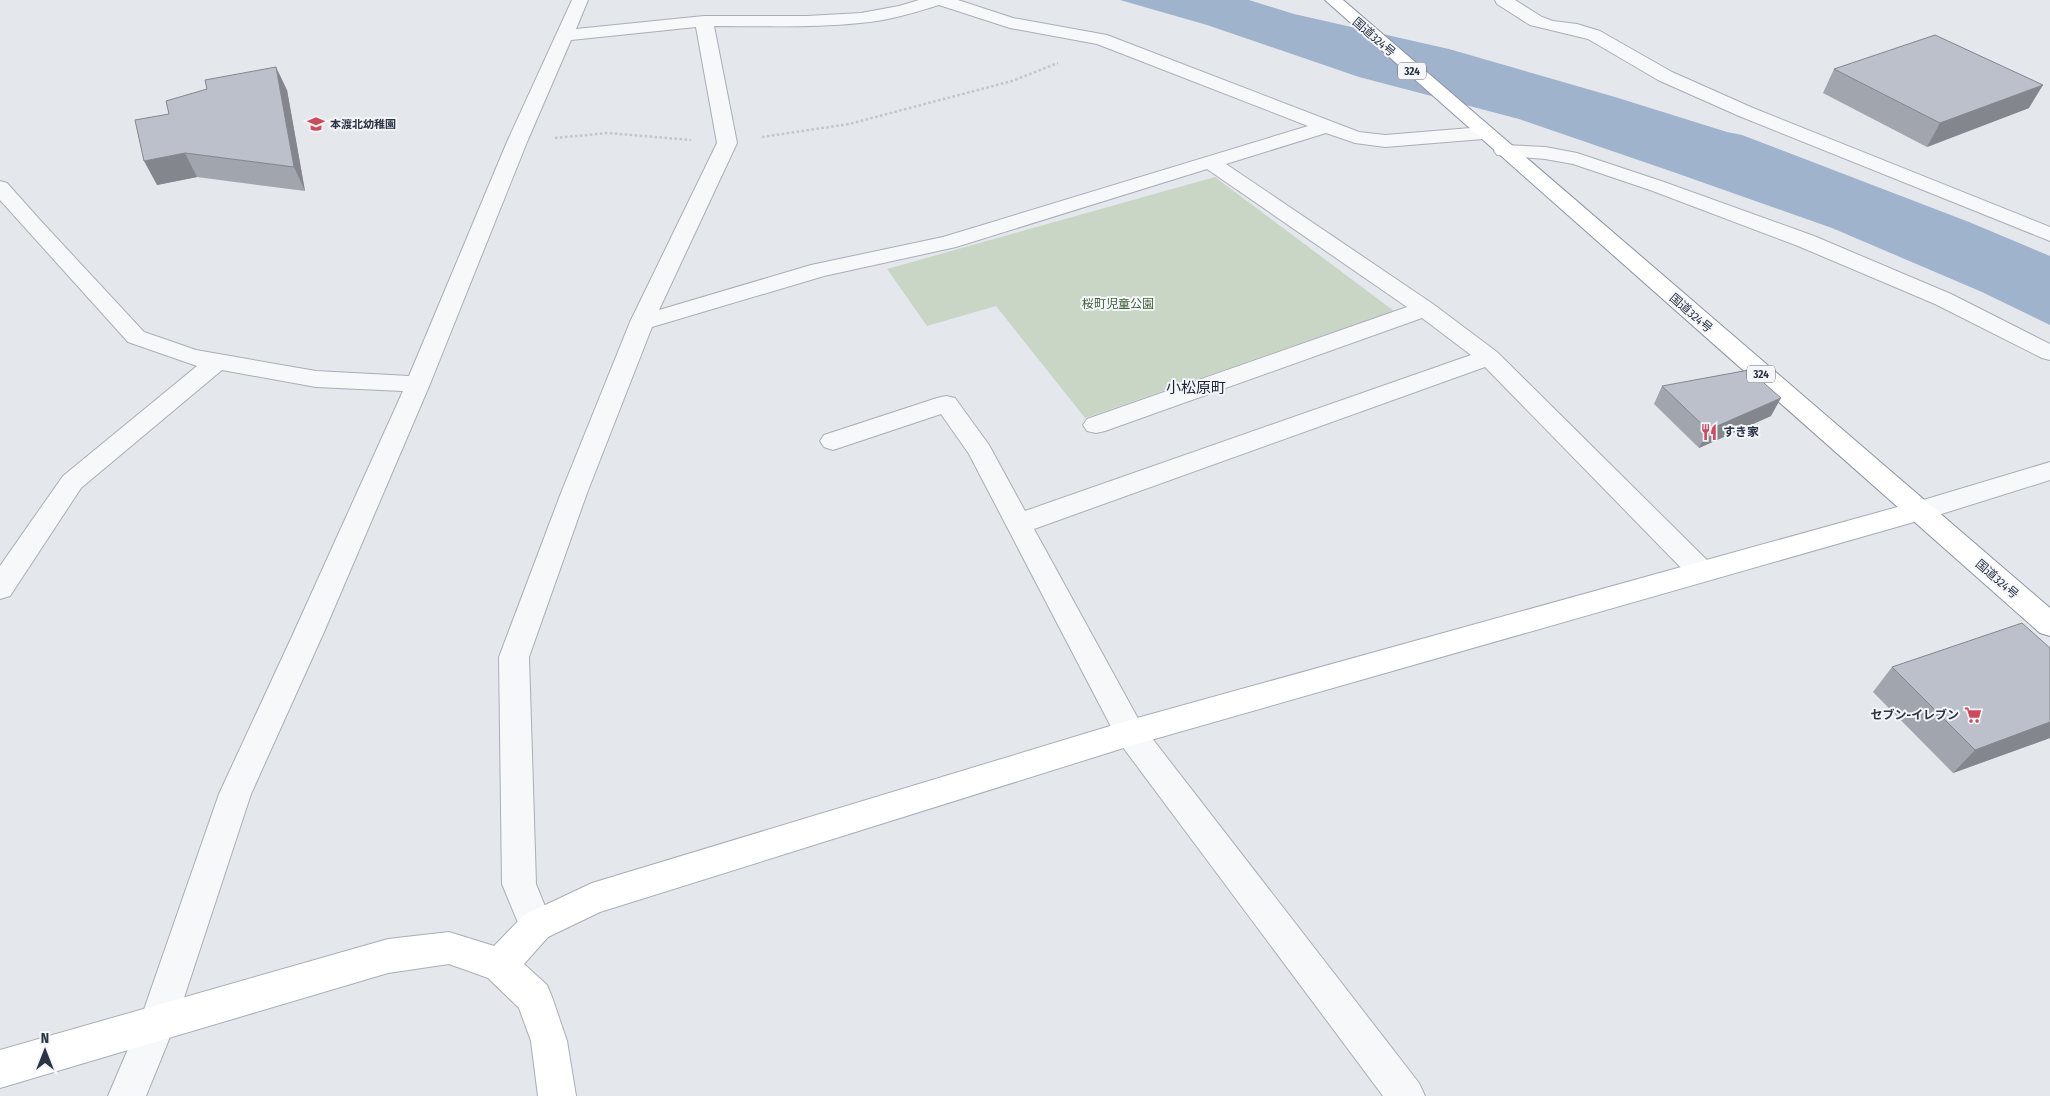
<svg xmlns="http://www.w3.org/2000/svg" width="2050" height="1096" viewBox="0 0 2050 1096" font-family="'Fira Sans Condensed','Noto Sans JP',sans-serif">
	<rect width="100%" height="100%" fill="#e4e7ec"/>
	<!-- green -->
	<path fill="#c9d6c5" d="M1215,177L1394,311L1085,418L996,306L927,326L887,269Z"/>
	<!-- water -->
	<path fill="#9fb4cc" d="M1120,0H1249L1294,14L1449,49L1615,97L1727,132L1742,135L1969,222L2050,256V325L1982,292L1832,228L1676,173L1519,119L1359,77L1207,25Z"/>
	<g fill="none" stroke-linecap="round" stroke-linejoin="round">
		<!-- street casing -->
		<g stroke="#a9aeb7" stroke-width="2">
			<path id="street" d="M572,0H588L576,29L704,16H807L861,13L899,6L919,0H958L1013,18L1107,35L1359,132L1385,135L1483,127L1490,129L1493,133L1490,137L1483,139L1385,147L1355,143L1326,133L1226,164L1433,304L1497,352L1712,565L1716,572L1712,579L1702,582L1692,579L1485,367L1034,529L1141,724L1419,1083L1425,1096H1383L1119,742L969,454L941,414L833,450L824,447L820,441L824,435L937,398L946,396L955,398L989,445L1025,511L1471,355L1422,318L1105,431L1096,433L1087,431L1083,425L1087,419L1407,307L1207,169L956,247L824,276L652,327L587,493L529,657L536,884L553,926L548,937L536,942L524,937L502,884L499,657L561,493L630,322L717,143L696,27L571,40L527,142L430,384L324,632L251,794L176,1022L146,1096H108L140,1021L219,794L294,632L403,391L316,387L222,370L81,488L10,596L0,599V566L63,476L197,366L128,342L0,200V181L7,183L41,221L144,332L196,350L316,371L409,376L507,142ZM939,5L1010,28L1097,44L1308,126L943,237L811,265L659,310L737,143L714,26C762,26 812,28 860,23C887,21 913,13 939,5Z
				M1495,0H1515L1542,17L1553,21L1577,24L1600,31L1672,72L1753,108L2050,227V241L1739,116L1658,80L1588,39L1530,25L1497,4Z
				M1504,145L1545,147L1577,153L1664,182L1814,236L1951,294L2050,344V360L2042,358L1935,304L1798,246L1650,190L1573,164L1545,159L1497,155L1494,151L1497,147Z
				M2050,462V480L1919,521L1910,518L1906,511L1910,504Z"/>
		</g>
		<!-- secondary casing -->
		<g stroke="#a9aeb7" stroke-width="2">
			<path id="secondary" d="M1919,501L1928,504L1932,511L1928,518L1130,746L600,912L548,937L524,964L547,985L552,997L567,1041L576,1096H538L531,1041L519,1008L488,978L449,964L388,973L0,1088V1050L388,939L449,932L494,946L524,915L592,883L1130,720Z"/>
		</g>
		<!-- highway casing -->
		<g stroke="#8b94a3" stroke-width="2">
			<path id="highway" d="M1325,0H1343L2050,608V636L2040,633Z"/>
		</g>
		<!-- path -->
		<path stroke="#c2c5cb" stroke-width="2.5" stroke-dasharray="2.5 2.5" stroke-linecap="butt" d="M762,137L849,124L1012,81L1058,63
			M555,138L608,133L691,140"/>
		<!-- street -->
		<use href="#street" fill="#f7f8fa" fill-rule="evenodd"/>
		<!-- secondary -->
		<use href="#secondary" fill="#fff" fill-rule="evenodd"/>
		<!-- highway -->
		<use href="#highway" fill="#fff" fill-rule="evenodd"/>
	</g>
	<!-- wall -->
	<path fill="#a1a5ae" d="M1834,69L2029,108L1927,147L1823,93Z
		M287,90L305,191L197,177L157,185L169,114Z
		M1662,386L1771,416L1699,448L1654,404Z
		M2050,648V738L1953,773L1873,692L1892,667Z"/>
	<!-- shaded-wall -->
	<path fill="#83868d" d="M276,67L287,90L305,191L294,167Z
		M2043,85L2029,108L1927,147L1940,123Z
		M185,153L197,177L157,185L144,161Z
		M1781,398L1771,416L1699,448L1708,430Z
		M2050,722V738L1953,773L1975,750Z"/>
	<!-- building -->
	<path fill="#bbc0ca" stroke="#83868d" d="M1935,35L2043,85L1940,123L1834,69Z
		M276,67L294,167L185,153L144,161L135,120L169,114L166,101L207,89L205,80Z
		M1749,370L1781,398L1708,430L1662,386Z
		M2022,623L2050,648V722L1975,750L1892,667Z"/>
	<!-- icons -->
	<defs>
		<g id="school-bare" transform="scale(1.35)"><path d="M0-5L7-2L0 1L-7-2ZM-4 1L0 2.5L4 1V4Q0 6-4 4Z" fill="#d1495b" stroke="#f4f6f9" stroke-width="2.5" paint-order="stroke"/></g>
		<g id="restaurant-bare" transform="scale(1.35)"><path d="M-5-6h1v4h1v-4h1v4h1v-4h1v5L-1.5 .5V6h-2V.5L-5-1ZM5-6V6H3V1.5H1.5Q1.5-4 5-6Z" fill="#d1495b" stroke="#f4f6f9" stroke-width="2.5" paint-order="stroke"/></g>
		<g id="supermarket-bare" transform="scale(1.35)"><path d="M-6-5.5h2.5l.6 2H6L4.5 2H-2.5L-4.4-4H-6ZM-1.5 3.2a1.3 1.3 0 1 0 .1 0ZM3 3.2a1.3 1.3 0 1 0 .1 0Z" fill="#d1495b" stroke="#f4f6f9" stroke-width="2.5" paint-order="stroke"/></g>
	</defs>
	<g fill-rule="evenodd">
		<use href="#school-bare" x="316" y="124"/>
		<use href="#restaurant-bare" x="1709" y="432"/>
		<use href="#supermarket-bare" x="1973" y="715"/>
	</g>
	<g text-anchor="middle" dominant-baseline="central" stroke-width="4" stroke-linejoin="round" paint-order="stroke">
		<!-- shield labels -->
		<g fill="#f4f6f9" stroke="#676e7b" stroke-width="1">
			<rect x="1398" y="62.5" width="28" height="17" rx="4"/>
			<rect x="1747" y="365.5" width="28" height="17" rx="4"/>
		</g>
		<g font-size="11" font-weight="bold" fill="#2b3445">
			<text x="1412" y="71">324</text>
			<text x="1761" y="374">324</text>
		</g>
		<!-- far-poi labels -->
		<g font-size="11" font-weight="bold" fill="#2b3445" stroke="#f4f6f9" text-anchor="start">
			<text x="330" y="124">本渡北幼稚園</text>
		</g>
		<!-- street labels -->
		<g font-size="12" fill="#2b3445" stroke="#f4f6f9">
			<text transform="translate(1374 37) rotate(41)">国道324号</text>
			<text transform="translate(1691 313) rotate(41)">国道324号</text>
			<text transform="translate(1997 579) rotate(41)">国道324号</text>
		</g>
		<!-- park labels -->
		<g font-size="12" fill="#3f6138" stroke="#f4f6f9">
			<text x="1118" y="304">桜町児童公園</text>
		</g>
		<!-- poi labels -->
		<g font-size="12" font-weight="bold" fill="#2b3445" stroke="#f4f6f9" text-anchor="start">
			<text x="1723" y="432">すき家</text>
			<text x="1959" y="715" text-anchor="end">セブン-イレブン</text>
		</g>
		<!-- quarter labels -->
		<g font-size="15" fill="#1d2536" stroke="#f4f6f9">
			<text x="1196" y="388">小松原町</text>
		</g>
	</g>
	<!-- north arrow -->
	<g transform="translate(45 1051)" stroke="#f4f6f9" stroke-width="4" paint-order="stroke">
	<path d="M0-4L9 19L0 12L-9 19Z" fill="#2b3445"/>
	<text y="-8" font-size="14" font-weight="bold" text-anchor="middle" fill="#2b3445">N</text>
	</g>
</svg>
